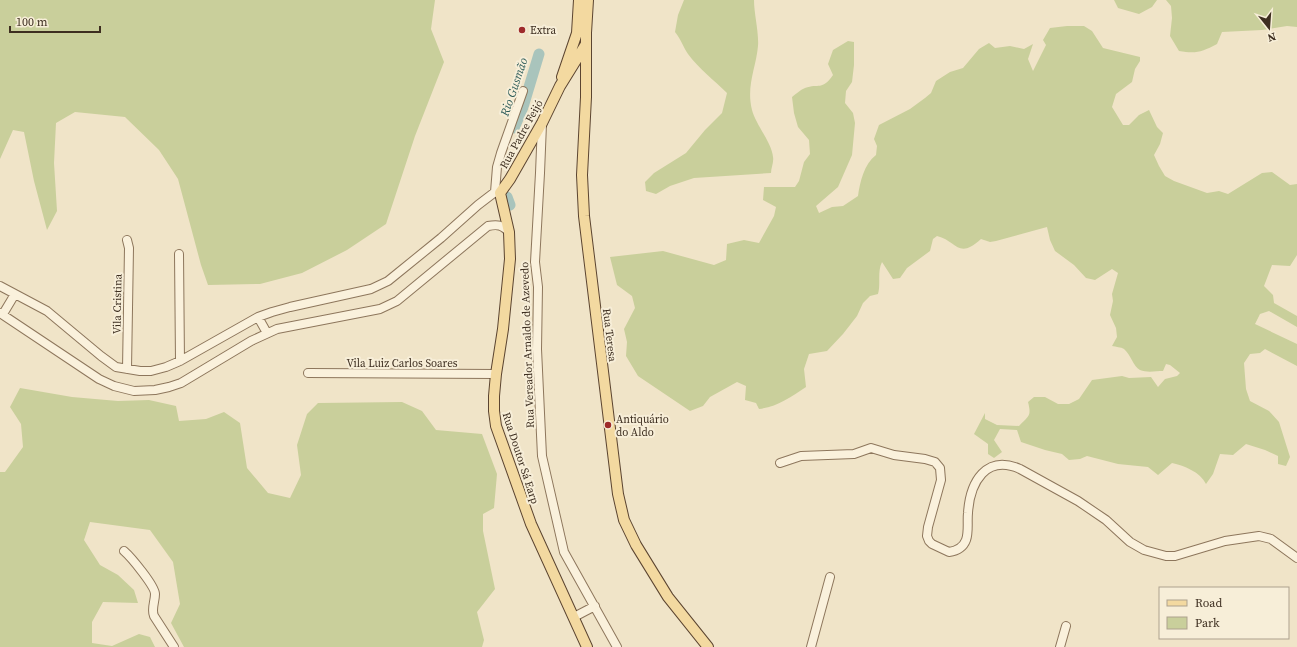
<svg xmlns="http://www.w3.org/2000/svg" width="1297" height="647" font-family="'Source Serif 4',serif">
  <rect width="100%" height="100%" fill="#f0e4c8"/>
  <path fill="#c9cf9b" d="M 0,0 L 435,0 L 431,29 L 444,62 L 415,136 L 386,224 L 347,250 L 302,273 L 260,284 L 208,285 L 201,265 L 178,179 L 159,150 L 125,117 L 75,112 L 56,123 L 54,163 L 57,211 L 47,230 L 34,181 L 24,132 L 13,130 L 0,159 Z
    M 684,0 L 754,0 C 754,14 759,32 758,46 C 756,68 746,86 752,110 C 756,125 772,143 773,157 C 774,162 771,168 771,173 L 694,178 L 670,186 L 656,194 L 646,191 L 645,182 L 654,173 L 686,153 L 705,130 L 722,113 L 727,93 C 714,80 699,69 688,54 C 683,47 681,39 675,32 L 678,15 Z
    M 1114,0 L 1157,0 L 1152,7 L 1139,14 L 1118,8 Z
    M 1166,0 L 1297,0 L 1297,27 L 1287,26 L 1262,30 L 1222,32 L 1217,44 C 1202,52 1196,54 1179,51 L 1170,36 L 1172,18 L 1171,6 Z
    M 1067,26 L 1084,26 L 1092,31 L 1103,48 L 1140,57 L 1140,61 L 1135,69 L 1132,82 L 1116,94 L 1112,107 L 1123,125 L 1129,125 L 1139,115 L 1149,110 L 1157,127 L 1163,133 L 1160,144 L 1154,155 L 1159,166 L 1165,176 L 1174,181 L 1207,193 L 1219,191 L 1228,194 L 1262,173 L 1272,172 L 1290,185 L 1297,184 L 1297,255 L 1290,266 L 1272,265 L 1264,286 L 1273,295 L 1274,303 L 1297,316 L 1297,327 L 1269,311 L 1260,314 L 1255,324 L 1297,344 L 1297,366 L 1265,349 L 1260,353 L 1250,354 L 1244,363 L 1246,389 L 1250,401 L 1269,411 L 1279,422 L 1290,457 L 1286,466 L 1278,464 L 1278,456 L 1265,450 L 1246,444 L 1233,455 L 1220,454 L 1213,474 L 1206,484 C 1200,472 1185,466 1172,463 L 1158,475 L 1148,467 L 1118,464 L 1087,456 L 1080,459 L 1069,460 L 1062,454 L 1045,450 L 1021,442 L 1017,430 L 1000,429 L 994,440 L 1002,452 L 994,458 L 988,454 L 988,444 L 974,434 L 985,413 L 985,419 L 997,425 L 1019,426 C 1028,416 1032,417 1028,402 L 1034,397 L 1045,397 L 1058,404 L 1069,404 L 1079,399 L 1092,380 L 1122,376 L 1129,378 L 1151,377 L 1158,387 L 1165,379 L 1177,376 L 1180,373 L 1170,365 L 1166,364 L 1163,371 C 1156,371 1147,373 1140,370 C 1133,366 1131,355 1124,349 C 1121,347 1116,347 1112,346 L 1117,337 L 1116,328 L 1110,315 L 1113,301 L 1112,294 L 1118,273 L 1112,269 L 1095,280 L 1086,278 L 1074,265 L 1055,251 L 1050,240 L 1047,227 L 996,241 L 990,242 L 981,239 C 958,260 957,241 937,236 L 933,239 L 930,251 L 907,268 L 900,278 L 893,279 L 882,262 C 877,272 881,283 878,294 L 870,296 L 863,303 L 857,316 L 843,334 L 827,351 L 809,354 L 804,369 L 806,387 C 791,397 777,407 759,409 L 756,403 L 745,400 L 746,386 L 737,382 L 710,397 L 703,406 L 690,411 L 638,376 L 626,356 L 627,342 L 624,329 L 635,308 L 632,296 L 617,285 L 610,257 L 663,251 L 714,265 L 726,260 L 727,244 L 744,240 L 759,243 L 774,216 L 776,207 L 763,200 L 764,187 L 795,187 L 799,181 L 804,162 L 810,154 L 809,140 L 798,127 L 794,113 L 792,97 C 796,94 800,90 805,88 C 819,83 822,91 833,75 L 828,64 L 833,50 L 848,41 L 854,42 L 854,65 L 852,82 L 846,91 L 845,103 L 853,113 L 855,123 L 852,155 L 838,187 L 816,206 L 819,213 L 832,207 L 843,206 L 858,196 C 860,182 864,164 876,155 L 877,146 L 874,139 L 879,125 L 910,109 L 925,98 L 931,93 L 936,81 L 950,72 L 963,68 L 979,49 L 989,43 L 995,48 L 1010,46 L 1024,49 L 1033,44 L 1028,59 L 1033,71 L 1046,45 L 1043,40 L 1050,28 Z
    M 20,388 L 72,397 L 118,401 L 149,400 L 176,406 L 179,421 L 206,419 L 224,412 L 240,423 L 247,468 L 268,493 L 290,498 L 301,475 L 297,445 L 307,414 L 318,403 L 402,402 L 422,411 L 436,430 L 482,434 L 497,474 L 494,508 L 483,514 L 483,531 L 495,589 L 477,612 L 484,640 L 482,647 L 184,647 L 171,623 L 180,604 L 173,562 L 150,530 L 90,522 L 84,540 L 100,565 L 118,575 L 134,590 L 138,603 L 103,602 L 92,622 L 92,643 L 112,646 L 139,634 L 150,637 L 155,647 L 0,647 L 0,472 L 5,472 L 23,447 L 21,424 L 10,407 Z"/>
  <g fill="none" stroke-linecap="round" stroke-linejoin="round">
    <path stroke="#a9c4bc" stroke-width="11" d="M 514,128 L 523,107 L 539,54
      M 507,197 L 510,205"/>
    <g stroke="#8d765c" stroke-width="10">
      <path id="minor" d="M 542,124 L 540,173 L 535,262 L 538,287 L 537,349 L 542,456 L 564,552 L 617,647
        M 495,192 L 497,167 L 501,153 L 523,91
        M 179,254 L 180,361
        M 0,286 L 47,311 L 101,356 L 116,367 L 140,371 L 151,371 L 166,367 L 180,361 L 258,317 L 272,312 L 290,307 L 371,289 L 388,281 L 441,238 L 478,205 L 495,192 L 500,193
        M 0,313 L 99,379 L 114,386 L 134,391 L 155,390 L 169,387 L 181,383 L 251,341 L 277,329 L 380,309 L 397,301 L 488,226 C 498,224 502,225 509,232
        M 3,314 L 15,294
        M 258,317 L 267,333
        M 127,369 L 129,248 L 127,240
        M 308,373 L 496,374
        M 780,463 L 801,456 L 854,454 L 871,448 L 894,455 L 925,459 L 935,462 L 940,468 L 941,480 L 928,527 L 927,536 L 929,541 L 932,544 L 949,552 C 956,551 963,548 966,540 C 969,532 967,521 968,513 C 970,482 986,454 1020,469 L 1078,501 L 1106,520 L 1130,542 L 1144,550 L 1166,556 L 1175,556 L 1225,541 L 1259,536 L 1271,539 L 1297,558
        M 124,551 C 131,557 155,586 155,594 C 155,602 151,609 154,616 L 174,647
        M 574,617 L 595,606
        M 811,647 L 830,577
        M 1060,647 L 1066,626"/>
    </g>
    <g stroke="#5b4430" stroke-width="12">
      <path id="major" d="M 588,0 L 586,33 L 586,97 L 582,175 L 584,216 L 618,494 L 624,520 L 636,545 L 668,597 L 708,647
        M 586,44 L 560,86 L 542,123 L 510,179 L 500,193 L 509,232 L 510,259 L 503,329 L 496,374 L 494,396 L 494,411 L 496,426 L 531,524 L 587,647
        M 562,77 L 577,33 L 579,0"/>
    </g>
    <use href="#minor" stroke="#faf1dc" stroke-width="8"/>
    <use href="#major" stroke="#f3d9a0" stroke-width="10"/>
  </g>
  <g fill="#9e2a2b" stroke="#f7eed8" stroke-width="1.5">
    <circle cx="522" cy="30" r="4"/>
    <circle cx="608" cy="425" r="4"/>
  </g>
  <g text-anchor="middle" stroke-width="4" stroke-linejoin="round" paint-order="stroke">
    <g font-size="11" fill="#3d2e20" stroke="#f7eed8" text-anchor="start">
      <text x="530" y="34">Extra</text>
      <text x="616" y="423">Antiquário<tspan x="616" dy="13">do Aldo</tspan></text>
    </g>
    <g font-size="11" fill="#3d2e20" stroke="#f7eed8">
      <text transform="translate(521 134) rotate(-61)" y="4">Rua Padre Feijó</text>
      <text transform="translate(117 304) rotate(-89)" y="4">Vila Cristina</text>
      <text transform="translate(610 335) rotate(83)" y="4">Rua Teresa</text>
      <text transform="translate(527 345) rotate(-92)" y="4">Rua Vereador Arnaldo de Azevedo</text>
      <text x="402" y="367">Vila Luiz Carlos Soares</text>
      <text transform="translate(521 458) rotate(72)" y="4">Rua Doutor Sá Earp</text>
    </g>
    <g font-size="12" font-style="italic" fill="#2f5d5a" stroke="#f7eed8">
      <text transform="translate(514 87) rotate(-71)" y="4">Rio Gusmão</text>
    </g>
  </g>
  <rect x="1159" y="587" width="130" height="52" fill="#f7eed8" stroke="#ada18e"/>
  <rect x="1167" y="600" width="20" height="6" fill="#f3d9a0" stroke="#ada18e"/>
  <text x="1195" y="607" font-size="12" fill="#3d2e20">Road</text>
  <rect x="1167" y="617" width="20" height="12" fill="#c9cf9b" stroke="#ada18e"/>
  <text x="1195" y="627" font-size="12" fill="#3d2e20">Park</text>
  <g transform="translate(1269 28) rotate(163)" stroke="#f7eed8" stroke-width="3" paint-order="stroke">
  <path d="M0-3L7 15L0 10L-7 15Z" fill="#3d2e20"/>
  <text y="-6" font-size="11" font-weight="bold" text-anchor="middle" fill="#3d2e20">N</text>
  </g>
  <path d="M10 26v6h90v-6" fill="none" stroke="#3d2e20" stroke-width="2"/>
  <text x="16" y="26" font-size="12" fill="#3d2e20" stroke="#f7eed8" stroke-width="3" paint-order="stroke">100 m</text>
</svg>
